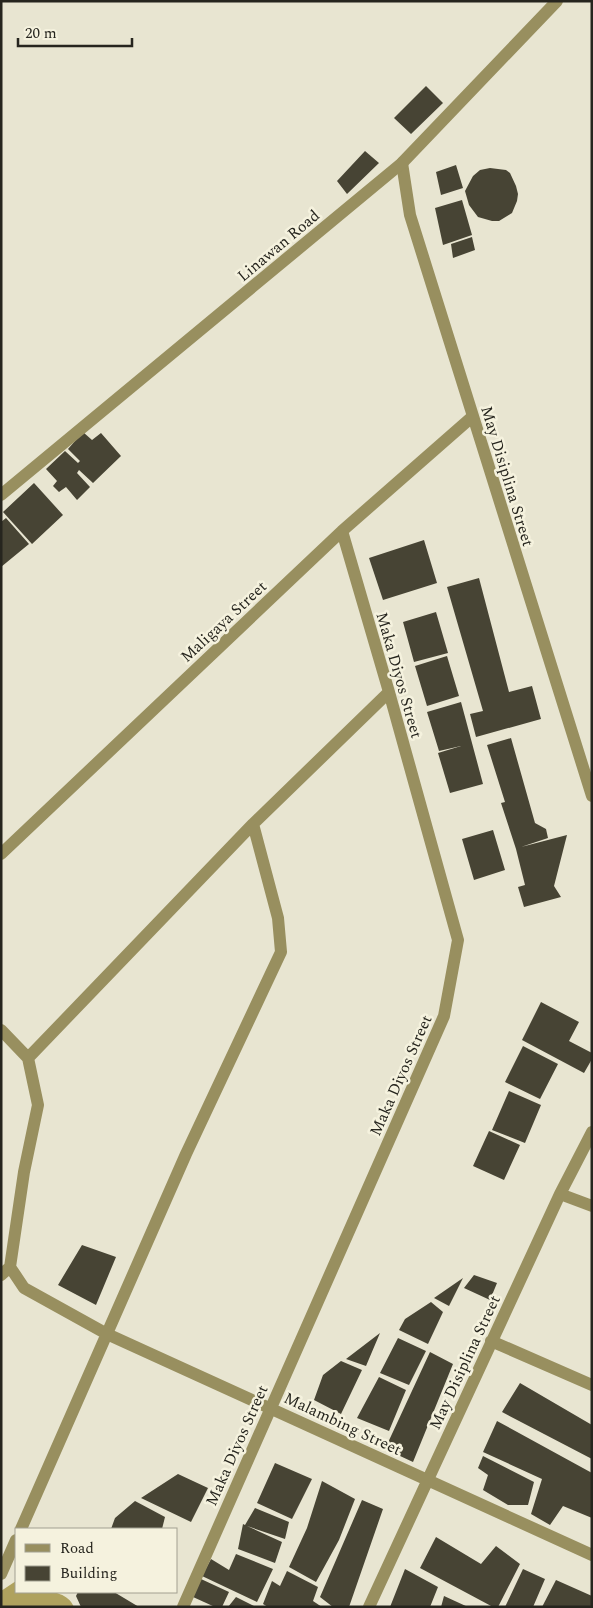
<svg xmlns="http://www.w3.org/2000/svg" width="593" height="1608" font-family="Spectral,serif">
  <rect width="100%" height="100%" fill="#e8e5d1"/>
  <path fill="#afa25e" d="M 16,1581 L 16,1592 C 35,1592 65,1586 74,1607 L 1,1607 L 1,1591 Z"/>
  <path fill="#474434" d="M 426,86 L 443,103 L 411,134 L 394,118 Z
    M 365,151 L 379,163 L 347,194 L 337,181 Z
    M 456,165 L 463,188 L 441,195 L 436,172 Z
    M 490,168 L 506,170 L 510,173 L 516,186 L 518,194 L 517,201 L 512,213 L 499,221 L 492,221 L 478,217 L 469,205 L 465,191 L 473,176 L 480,170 Z
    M 462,200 L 472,235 L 443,245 L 435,208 Z
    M 472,237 L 475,250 L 453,258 L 451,244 Z
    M 83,432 L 92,440 L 101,433 L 121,456 L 93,483 L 79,470 L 77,473 L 90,487 L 77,500 L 66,487 L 59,492 L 53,486 L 57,481 L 46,469 L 65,451 L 78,463 L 80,461 L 68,449 Z
    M 34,483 L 63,515 L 32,544 L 3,512 Z
    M 6,518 L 29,544 L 1,567 L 1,522 Z
    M 424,540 L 437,583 L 383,600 L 369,558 Z
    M 479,578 L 509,692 L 532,686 L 541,719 L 476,737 L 470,714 L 483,711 L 447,587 Z
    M 436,612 L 448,653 L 414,662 L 403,622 Z
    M 447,656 L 459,696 L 427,706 L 415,666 Z
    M 461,702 L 483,784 L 450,793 L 438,753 L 461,746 L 439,751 L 427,712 Z
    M 511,738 L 535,823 L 546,829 L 548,838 L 521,847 L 567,835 L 554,886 L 561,897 L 524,907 L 518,887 L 525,885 L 516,849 L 501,803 L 505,802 L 487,745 Z
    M 493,830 L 505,870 L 474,880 L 462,839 Z
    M 541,1002 L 579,1022 L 569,1041 L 592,1053 L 592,1059 L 584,1073 L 522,1040 Z
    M 523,1046 L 558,1064 L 540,1099 L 505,1082 Z
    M 509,1091 L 541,1105 L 525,1143 L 492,1130 Z
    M 489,1131 L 520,1145 L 504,1180 L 473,1166 Z
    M 82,1245 L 116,1257 L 96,1305 L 58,1285 Z
    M 474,1275 L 497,1283 L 490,1300 L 464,1288 Z
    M 463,1278 L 449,1306 L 434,1298 Z
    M 431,1302 L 443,1312 L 428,1344 L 399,1330 L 405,1319 Z
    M 380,1333 L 366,1366 L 346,1359 Z
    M 398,1338 L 426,1351 L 409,1385 L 380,1373 Z
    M 430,1352 L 453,1364 L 413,1462 L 385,1449 Z
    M 341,1361 L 362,1370 L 341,1414 L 314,1400 L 323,1375 Z
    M 379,1377 L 406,1390 L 389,1431 L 357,1418 Z
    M 520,1383 L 592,1425 L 592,1459 L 502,1412 Z
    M 497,1421 L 592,1473 L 592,1518 L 563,1506 L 550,1525 L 531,1514 L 542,1479 L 483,1452 Z
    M 483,1456 L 534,1482 L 528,1505 L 508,1505 L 483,1490 L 488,1475 L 478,1468 Z
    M 275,1463 L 312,1479 L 292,1519 L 257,1503 Z
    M 178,1474 L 208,1488 L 191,1522 L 141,1498 Z
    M 322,1481 L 355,1499 L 339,1540 L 316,1582 L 289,1567 L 307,1528 Z
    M 362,1500 L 383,1509 L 349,1607 L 333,1607 L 320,1597 Z
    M 135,1501 L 165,1517 L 162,1529 L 111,1529 L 115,1518 Z
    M 255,1508 L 289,1522 L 285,1539 L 247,1526 L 282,1542 L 275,1563 L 238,1549 L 243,1524 L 245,1525 Z
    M 436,1537 L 481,1564 L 496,1546 L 520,1564 L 498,1607 L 493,1607 L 420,1568 Z
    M 236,1554 L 273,1569 L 257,1602 L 202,1576 L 211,1559 L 229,1570 Z
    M 405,1569 L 438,1587 L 430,1607 L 390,1607 Z
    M 523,1569 L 545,1579 L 533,1607 L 505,1607 Z
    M 287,1571 L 318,1587 L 313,1601 L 322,1607 L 268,1607 L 263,1604 L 272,1581 L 280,1586 Z
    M 201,1579 L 229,1592 L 222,1607 L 215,1607 L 193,1597 Z
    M 556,1580 L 592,1596 L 592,1607 L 542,1607 Z
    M 78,1592 L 114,1592 L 139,1607 L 81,1607 L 76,1596 Z
    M 444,1596 L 468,1607 L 441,1607 Z
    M 236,1597 L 256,1607 L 228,1607 Z"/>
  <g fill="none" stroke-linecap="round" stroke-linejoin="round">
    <path stroke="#988f5f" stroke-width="12" d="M 402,163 L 410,215 L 592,796
      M 1,854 L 342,531 L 472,417
      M 1,1030 L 28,1058 L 38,1105 L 24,1172 L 10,1267 L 1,1275
      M 28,1058 L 253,824 L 389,692
      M 560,1194 L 592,1206
      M 10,1267 L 24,1288 L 107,1334 L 592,1555
      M 491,1341 L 592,1385
      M 21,1529 L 186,1154 L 281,952 L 278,918 L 253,824
      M 1,1574 L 16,1540
      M 183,1607 L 444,1016 L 458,940 L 389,692 L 342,531
      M 369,1607 L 560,1194 L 592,1132"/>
    <path stroke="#988f5f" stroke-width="12" d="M 1,495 L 402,163 L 557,1"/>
  </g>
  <g text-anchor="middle" stroke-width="5" stroke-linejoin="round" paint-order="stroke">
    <g font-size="16" fill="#26251e" stroke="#f5f2de">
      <text transform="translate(278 245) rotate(-40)" y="6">Linawan Road</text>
      <text transform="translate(508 476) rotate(73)" y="6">May Disiplina Street</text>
      <text transform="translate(223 621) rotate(-43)" y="6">Maligaya Street</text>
      <text transform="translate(400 675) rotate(74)" y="6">Maka Diyos Street</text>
      <text transform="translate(400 1075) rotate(-66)" y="6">Maka Diyos Street</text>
      <text transform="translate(464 1362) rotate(-65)" y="6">May Disiplina Street</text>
      <text transform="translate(343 1423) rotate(25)" y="6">Malambing Street</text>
      <text transform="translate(236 1445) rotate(-66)" y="6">Maka Diyos Street</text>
    </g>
  </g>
  <rect width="593" height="1608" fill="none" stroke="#26251e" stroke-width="5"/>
  <rect x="15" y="1528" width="162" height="65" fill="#f5f2de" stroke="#a2a091"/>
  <rect x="25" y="1544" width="25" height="8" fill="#988f5f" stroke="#a2a091"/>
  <text x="60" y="1553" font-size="15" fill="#26251e">Road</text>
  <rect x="25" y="1566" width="25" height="15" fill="#474434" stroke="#a2a091"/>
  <text x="60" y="1578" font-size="15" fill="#26251e">Building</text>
  <path d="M18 38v8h114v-8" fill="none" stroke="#26251e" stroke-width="2.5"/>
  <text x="25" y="38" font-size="15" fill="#26251e" stroke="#f5f2de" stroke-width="4" paint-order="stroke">20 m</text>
</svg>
